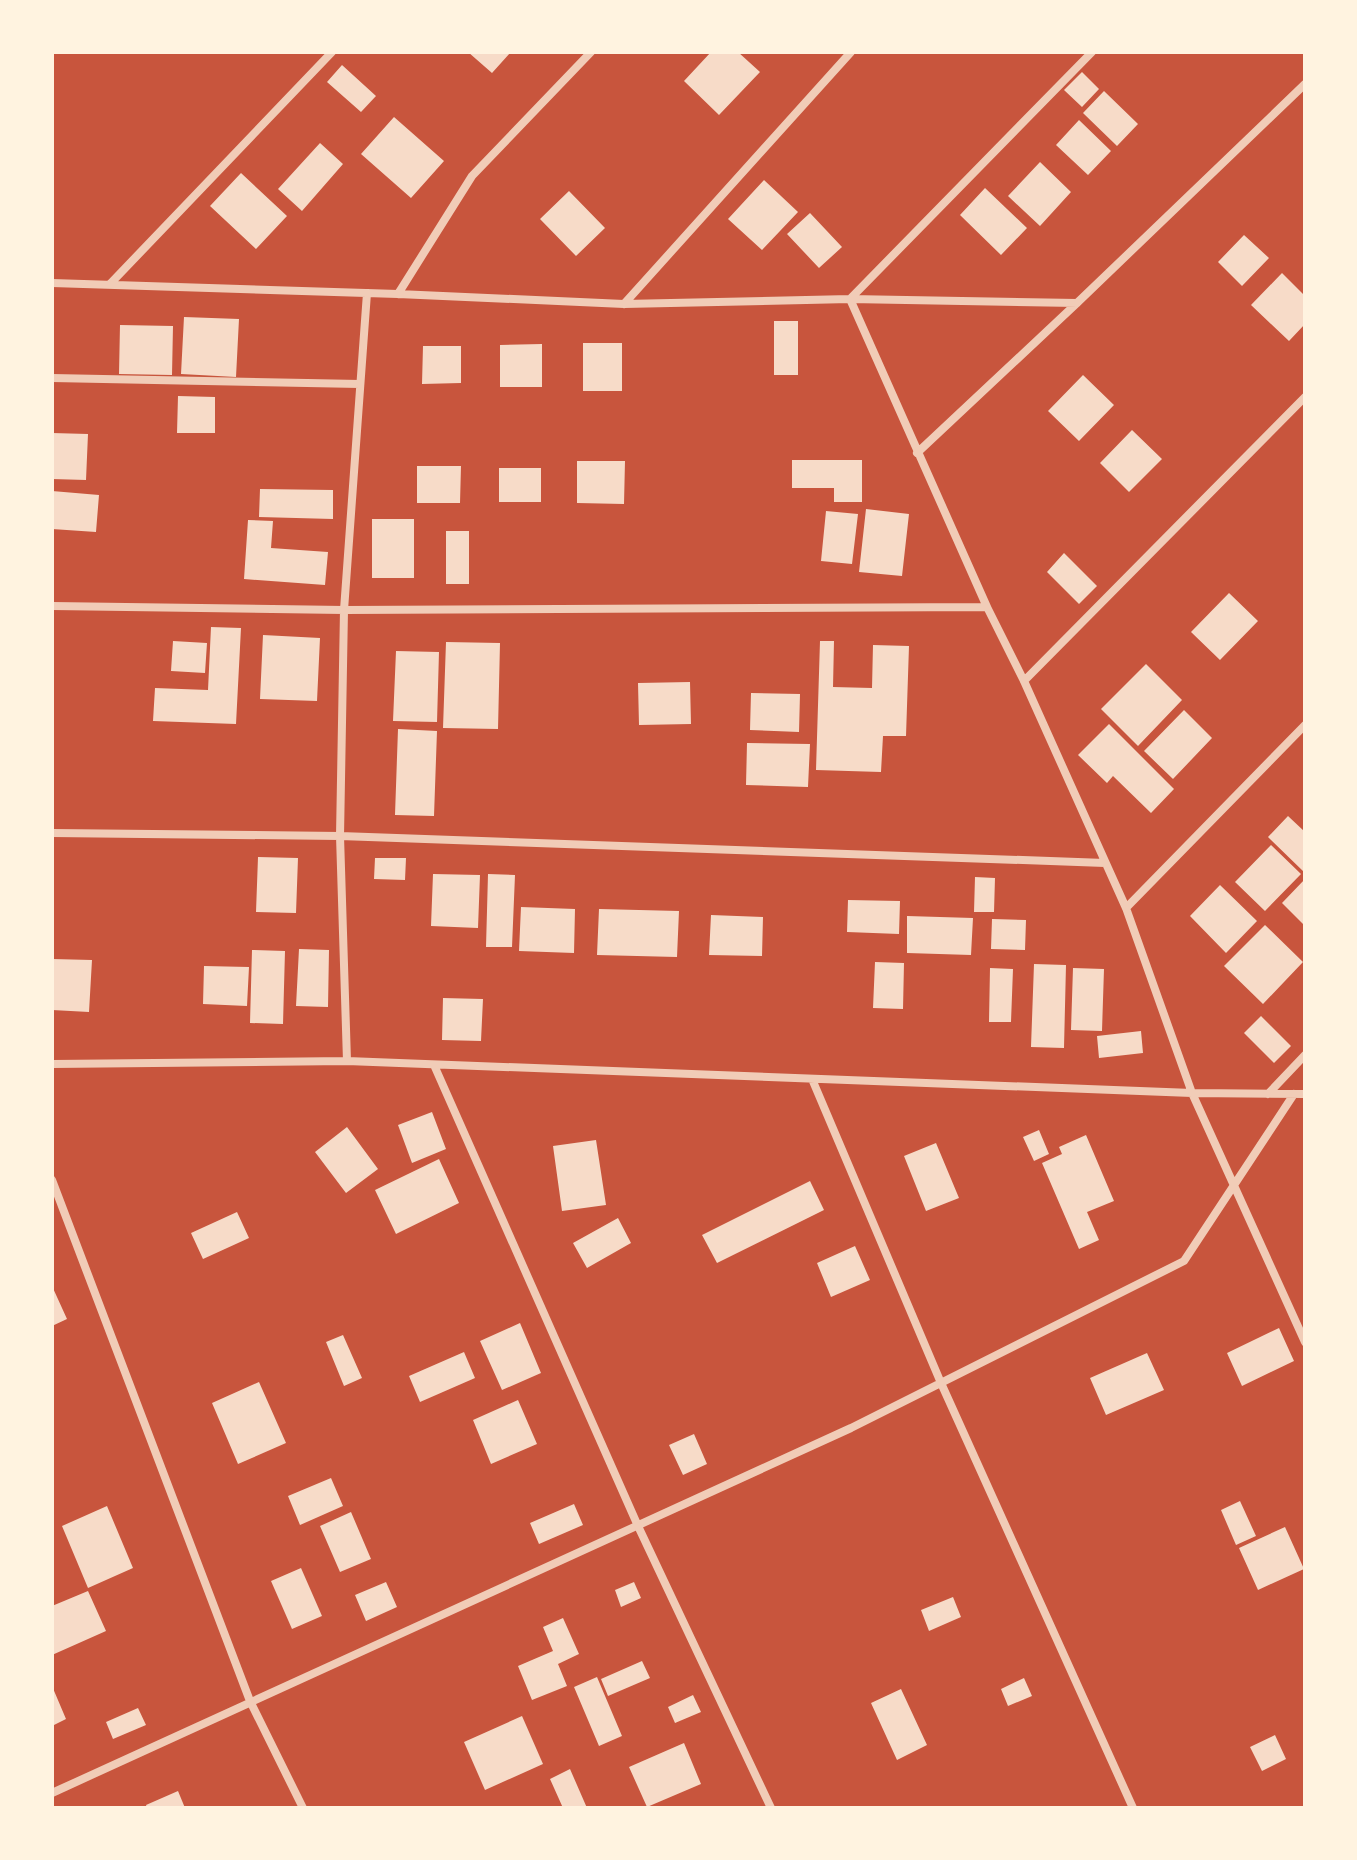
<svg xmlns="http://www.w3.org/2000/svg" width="1357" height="1860" font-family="Mulish,sans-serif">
  <rect width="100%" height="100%" fill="#c8553d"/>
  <path fill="#f7dbc8" d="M 468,52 L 511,52 L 492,73 Z
    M 711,52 L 738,52 L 760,72 L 719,115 L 684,81 Z
    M 342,65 L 376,96 L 361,112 L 327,82 Z
    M 1082,72 L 1099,89 L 1082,107 L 1064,90 Z
    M 1104,91 L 1138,124 L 1117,146 L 1083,113 Z
    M 394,117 L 444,161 L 411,198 L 361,154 Z
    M 1079,120 L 1111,151 L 1088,175 L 1056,145 Z
    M 320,143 L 343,164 L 302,211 L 278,189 Z
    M 1040,162 L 1071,192 L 1040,226 L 1008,196 Z
    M 241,173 L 287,216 L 256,249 L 210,206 Z
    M 764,180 L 798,212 L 762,250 L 728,219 Z
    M 985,188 L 1027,228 L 1001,255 L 960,215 Z
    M 569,191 L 605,228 L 576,256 L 540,219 Z
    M 810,213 L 842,247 L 819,268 L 787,234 Z
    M 1244,235 L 1269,258 L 1242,286 L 1218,262 Z
    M 1282,273 L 1305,296 L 1305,324 L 1289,341 L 1251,305 Z
    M 184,317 L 239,319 L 236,377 L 181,374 Z
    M 774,321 L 798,321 L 798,375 L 774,375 Z
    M 120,325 L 173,326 L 172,375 L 119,374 Z
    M 583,343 L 622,343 L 622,391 L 583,391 Z
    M 542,344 L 542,387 L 500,387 L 500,345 Z
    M 423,346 L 461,346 L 461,383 L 422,384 Z
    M 1083,375 L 1114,405 L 1079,441 L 1048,411 Z
    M 178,396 L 215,397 L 215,433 L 177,433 Z
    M 1132,430 L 1162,459 L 1129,492 L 1100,463 Z
    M 52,433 L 88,434 L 86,480 L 52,479 Z
    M 792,460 L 862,460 L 862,502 L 834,502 L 834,488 L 792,488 Z
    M 577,461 L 625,461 L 624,504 L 577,503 Z
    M 417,466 L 461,466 L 460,503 L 417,503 Z
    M 499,468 L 541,468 L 541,502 L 499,502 Z
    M 260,489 L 333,490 L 333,519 L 259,517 Z
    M 52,491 L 99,495 L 96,532 L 52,529 Z
    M 866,509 L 909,514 L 902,576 L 859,572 Z
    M 826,511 L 858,514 L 852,564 L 821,561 Z
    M 372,519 L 414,519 L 414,578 L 372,578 Z
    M 248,520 L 273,521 L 271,548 L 328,552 L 325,585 L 244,579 Z
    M 446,531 L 469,531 L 469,584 L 446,584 Z
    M 1064,553 L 1097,586 L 1079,604 L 1047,572 Z
    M 1229,593 L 1258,621 L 1220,660 L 1191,632 Z
    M 211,627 L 241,628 L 236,724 L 153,721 L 155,688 L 208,690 Z
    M 263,635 L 320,638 L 317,701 L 260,699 Z
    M 173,641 L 207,643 L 205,673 L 171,671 Z
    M 820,641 L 834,641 L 833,687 L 872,688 L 873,645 L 909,646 L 906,736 L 883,736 L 881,772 L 816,770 Z
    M 446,642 L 500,643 L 498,729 L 443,728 Z
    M 396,651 L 439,652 L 437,722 L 393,721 Z
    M 1146,664 L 1182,700 L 1138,746 L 1101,709 Z
    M 690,682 L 691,724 L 639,725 L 638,683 Z
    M 751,693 L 800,694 L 799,732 L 750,730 Z
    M 1184,710 L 1212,738 L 1173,779 L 1144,751 Z
    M 1109,724 L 1174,789 L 1151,813 L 1113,776 L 1107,783 L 1078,755 Z
    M 398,729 L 437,731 L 434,816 L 395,815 Z
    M 747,743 L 810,744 L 808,787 L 746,785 Z
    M 1288,816 L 1305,832 L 1305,873 L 1268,837 Z
    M 1271,845 L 1301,874 L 1265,911 L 1235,882 Z
    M 258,857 L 298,858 L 296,913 L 256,912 Z
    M 375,858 L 406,858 L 405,880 L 374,879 Z
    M 433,874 L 480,875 L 478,928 L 431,926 Z
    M 488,874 L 515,875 L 512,947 L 486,947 Z
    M 975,877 L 995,878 L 994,912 L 974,912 Z
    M 1305,879 L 1305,926 L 1282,903 Z
    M 1220,885 L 1257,921 L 1226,953 L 1190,916 Z
    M 848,900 L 900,901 L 899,934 L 847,932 Z
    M 521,907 L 575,909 L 574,953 L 519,951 Z
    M 599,909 L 679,911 L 677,957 L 597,955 Z
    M 711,915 L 763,917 L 762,956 L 709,955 Z
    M 907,916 L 973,918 L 971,955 L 907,953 Z
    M 992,919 L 1026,920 L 1025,950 L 991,949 Z
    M 1265,925 L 1303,962 L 1263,1004 L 1224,966 Z
    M 299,949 L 329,950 L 328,1007 L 296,1006 Z
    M 252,950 L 285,951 L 283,1024 L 250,1023 Z
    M 52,959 L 92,960 L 89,1012 L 52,1010 Z
    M 875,962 L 904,963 L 903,1009 L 873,1008 Z
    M 1034,964 L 1066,965 L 1064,1048 L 1031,1047 Z
    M 204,966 L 249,967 L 247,1006 L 203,1004 Z
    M 990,968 L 1013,969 L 1011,1022 L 989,1022 Z
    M 1073,968 L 1104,969 L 1102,1031 L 1071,1030 Z
    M 443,998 L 483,999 L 481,1041 L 442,1040 Z
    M 1261,1016 L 1291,1046 L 1274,1063 L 1244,1033 Z
    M 1141,1031 L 1143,1053 L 1099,1058 L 1097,1036 Z
    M 432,1112 L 446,1149 L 412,1163 L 398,1125 Z
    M 347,1127 L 378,1169 L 346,1193 L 315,1152 Z
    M 1039,1130 L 1049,1154 L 1034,1161 L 1023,1137 Z
    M 1086,1135 L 1114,1201 L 1087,1212 L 1099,1240 L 1079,1249 L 1042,1163 L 1062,1154 L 1059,1147 Z
    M 596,1140 L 606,1205 L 562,1211 L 553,1146 Z
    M 936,1143 L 959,1198 L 926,1211 L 904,1156 Z
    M 439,1159 L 459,1203 L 396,1234 L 375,1190 Z
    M 810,1181 L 824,1210 L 717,1263 L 702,1235 Z
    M 237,1212 L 249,1238 L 203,1259 L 191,1233 Z
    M 618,1218 L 631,1243 L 587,1268 L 573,1243 Z
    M 855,1246 L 870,1280 L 831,1297 L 817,1263 Z
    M 52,1286 L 67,1319 L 52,1326 Z
    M 520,1323 L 541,1373 L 502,1390 L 480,1341 Z
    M 1279,1328 L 1294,1361 L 1242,1386 L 1227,1353 Z
    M 343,1335 L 362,1378 L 344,1386 L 326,1342 Z
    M 464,1352 L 475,1378 L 420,1402 L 409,1376 Z
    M 1147,1353 L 1164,1390 L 1106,1415 L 1090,1378 Z
    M 259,1382 L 286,1443 L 238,1464 L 212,1403 Z
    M 518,1400 L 537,1444 L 491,1464 L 473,1420 Z
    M 694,1434 L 707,1464 L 683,1475 L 669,1445 Z
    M 331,1478 L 343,1506 L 300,1525 L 288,1496 Z
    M 1240,1501 L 1256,1536 L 1236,1545 L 1221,1510 Z
    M 574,1504 L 583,1525 L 539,1544 L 530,1523 Z
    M 107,1506 L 133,1568 L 88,1588 L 62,1526 Z
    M 351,1512 L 371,1559 L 340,1572 L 320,1526 Z
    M 1285,1527 L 1304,1569 L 1258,1590 L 1239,1548 Z
    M 301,1568 L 322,1616 L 292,1629 L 271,1581 Z
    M 386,1582 L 397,1607 L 366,1621 L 355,1595 Z
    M 634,1582 L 641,1598 L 621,1607 L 615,1590 Z
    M 88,1591 L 106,1631 L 52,1655 L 52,1606 Z
    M 953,1597 L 961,1617 L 929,1631 L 921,1610 Z
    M 563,1618 L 579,1654 L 558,1664 L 567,1686 L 532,1700 L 518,1666 L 553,1651 L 543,1627 Z
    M 642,1661 L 650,1678 L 608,1696 L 601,1679 Z
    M 597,1677 L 622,1736 L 599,1746 L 574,1687 Z
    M 1024,1678 L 1032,1696 L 1008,1706 L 1001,1689 Z
    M 52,1686 L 66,1719 L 52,1726 Z
    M 901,1689 L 927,1745 L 897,1760 L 871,1703 Z
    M 693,1695 L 701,1712 L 675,1723 L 668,1707 Z
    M 138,1708 L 146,1725 L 113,1739 L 106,1722 Z
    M 522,1716 L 543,1764 L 485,1790 L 464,1742 Z
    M 1275,1735 L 1286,1759 L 1262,1771 L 1250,1747 Z
    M 684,1743 L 701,1784 L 647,1807 L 629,1767 Z
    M 570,1769 L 587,1808 L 563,1808 L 550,1779 Z
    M 178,1791 L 185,1808 L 147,1808 L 146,1805 Z"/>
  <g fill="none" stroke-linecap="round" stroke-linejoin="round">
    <path stroke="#f1ccb7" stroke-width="8" d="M 1092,52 L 850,299 L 987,607 L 1024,681 L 1126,908 L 1192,1093 L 1305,1342
      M 52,283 L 398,294 L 624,304 L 850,299 L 1077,303
      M 110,284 L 332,52
      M 398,294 L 472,176 L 591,52
      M 624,304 L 851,52
      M 52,378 L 360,384
      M 917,453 L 1077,303 L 1305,84
      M 52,606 L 344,610 L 987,607
      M 1024,681 L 1305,397
      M 52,833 L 340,836 L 1105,863
      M 1126,908 L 1305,725
      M 347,1061 L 340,836 L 344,610 L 367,293
      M 52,1064 L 347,1061 L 1192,1093 L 1305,1094
      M 434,1065 L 638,1526 L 771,1808
      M 812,1079 L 941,1383 L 1133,1808
      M 1268,1094 L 1305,1055
      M 52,1180 L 250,1701 L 303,1808
      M 52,1793 L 851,1428 L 1184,1261 L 1294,1094"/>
  </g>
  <rect width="1357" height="1860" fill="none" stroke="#fff3e0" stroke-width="108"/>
</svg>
